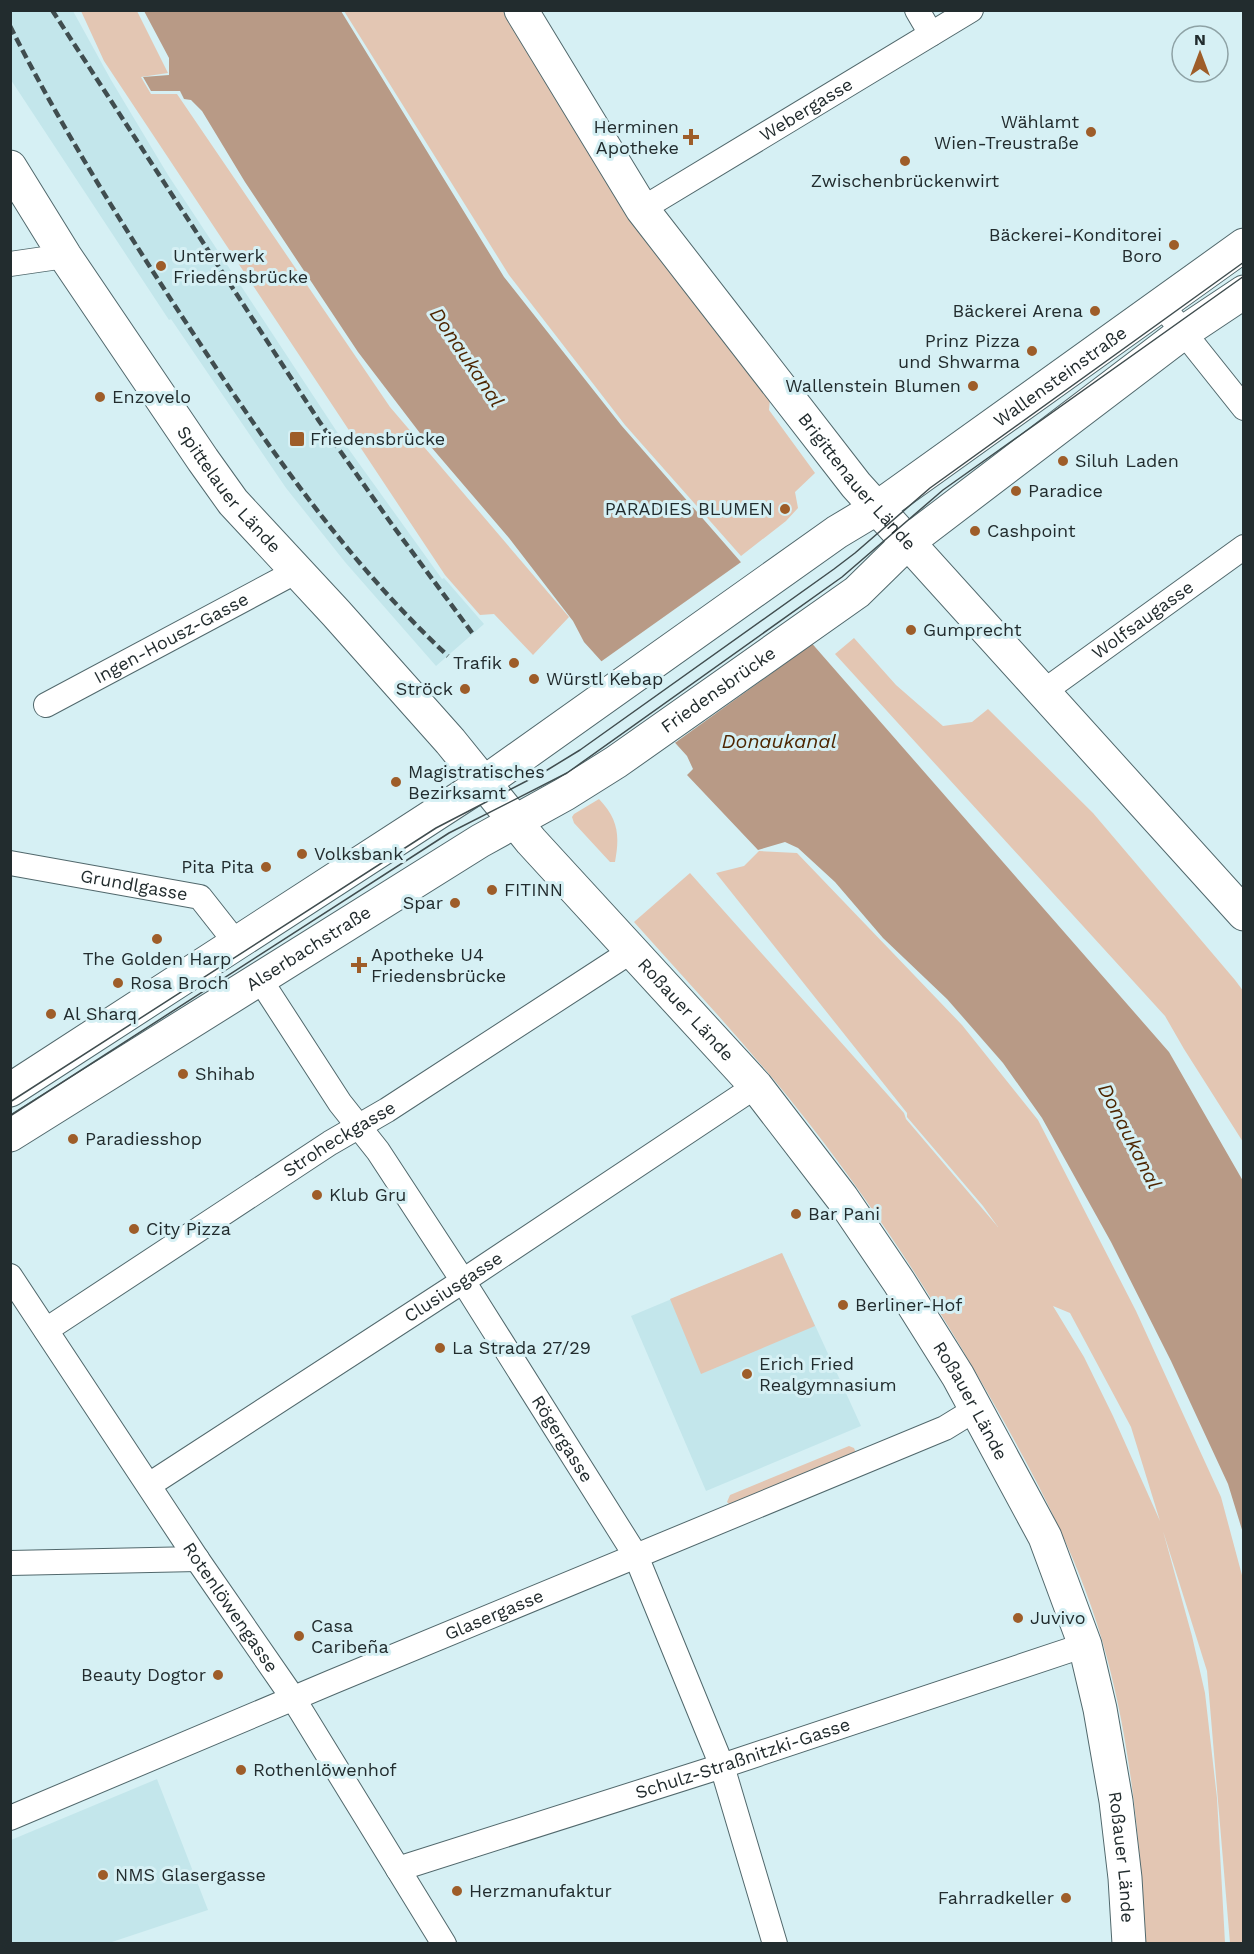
<svg xmlns="http://www.w3.org/2000/svg" width="1254" height="1954" font-family="'Work Sans',sans-serif">
  <rect width="100%" height="100%" fill="#d6f0f4"/>
  <path fill="#c3e6eb" d="M 10,11 L 73,11 L 111,80 L 168,175 L 345,444 L 442,579 L 444,578 L 484,624 L 436,666 L 345,562 L 286,488 L 171,319 L 169,320 L 11,80 Z
    M 782,1253 L 861,1426 L 706,1491 L 631,1316 Z
    M 157,1779 L 208,1910 L 109,1943 L 11,1943 L 11,1840 Z"/>
  <path fill="#e3c6b3" fill-rule="evenodd" d="M 81,11 L 137,11 L 168,73 L 141,77 L 151,94 L 177,94 L 390,407 L 569,617 L 533,655 L 494,614 L 480,615 L 445,575 L 104,61 Z
    M 344,11 L 503,11 L 597,167 L 693,300 L 770,399 L 769,410 L 815,473 L 795,492 L 798,508 L 786,521 L 741,556 L 625,425 L 509,275 Z
    M 854,638 L 896,685 L 943,726 L 972,722 L 988,709 L 1093,813 L 1235,980 L 1244,992 L 1243,1142 L 1184,1049 L 1165,1016 L 835,654 Z
    M 599,799 C 618,819 620,835 615,862 L 610,862 L 574,823 L 572,817 L 574,814 Z
    M 759,851 L 797,853 L 962,1025 L 1038,1120 L 1136,1311 L 1221,1497 L 1243,1579 L 1243,1943 L 1230,1943 L 1207,1671 L 1163,1531 L 1192,1636 L 1205,1693 L 1217,1798 L 1225,1943 L 1146,1943 C 1140,1847 1132,1752 1107,1658 C 1084,1570 1043,1491 998,1411 C 942,1312 881,1216 811,1126 C 756,1055 694,989 634,922 L 690,873 L 904,1113 L 906,1119 L 998,1227 L 983,1206 L 907,1117 L 907,1113 L 716,873 L 744,866 ZM 1053,1306 L 1070,1313 L 1131,1427 L 1160,1521 L 1113,1416 L 1084,1357 Z
    M 782,1253 L 815,1326 L 701,1374 L 670,1299 Z
    M 849,1446 L 854,1448 L 856,1453 L 731,1506 L 727,1502 L 730,1495 Z"/>
  <path fill="#b89a86" d="M 144,11 L 341,11 L 504,277 L 621,425 L 1169,1052 L 1243,1181 L 1243,1533 L 1228,1484 L 1171,1361 L 1111,1242 L 1042,1118 L 1003,1063 L 947,999 L 883,938 L 835,882 L 798,848 L 785,842 L 758,850 L 687,775 L 693,769 L 687,756 L 584,642 L 573,621 L 509,538 L 426,441 L 358,352 L 245,182 L 202,111 L 191,100 L 184,99 L 180,91 L 151,91 L 143,77 L 169,75 L 169,58 Z"/>
  <path fill="#d6f0f4" d="M 744,560 L 815,642 L 672,745 L 599,663 Z"/>
  <g fill="none" stroke-linecap="round" stroke-linejoin="round">
    <g stroke="#51686c" stroke-width="26">
      <g id="minor">
        <path d="M 917,10 L 931,34"/>
        <path id="s1" d="M 642,209 L 971,10"/>
        <path d="M 10,264 L 65,256"/>
        <path d="M 1161,304 L 1244,408"/>
        <path id="s2" d="M 1043,692 L 1244,547"/>
        <path id="s3" d="M 46,705 L 297,571"/>
        <path id="s4" d="M 10,863 L 200,897 L 237,944"/>
        <path id="s5" d="M 259,978 L 340,1103 L 378,1151 L 463,1281 L 636,1556 L 722,1766 L 775,1944"/>
        <path id="s6" d="M 10,1276 L 197,1559 L 293,1698 L 444,1944"/>
        <path id="s7" d="M 46,1330 L 330,1143 L 387,1110 L 633,950"/>
        <path id="s8" d="M 149,1485 L 463,1281 L 756,1086"/>
        <path d="M 10,1563 L 197,1559"/>
        <path id="s9" d="M 10,1818 L 332,1682 L 945,1428 L 976,1409"/>
        <path id="s10" d="M 398,1869 L 722,1766 L 1085,1645"/>
      </g>
    </g>
    <g stroke="#51686c" stroke-width="35">
      <g id="secondary">
        <path id="s11" d="M 10,1090 L 485,782 L 837,532 L 877,508 L 905,488 L 1244,245"/>
        <path id="s12" d="M 10,1135 L 480,841 L 565,794 L 616,762 L 857,592 L 908,542 L 1184,332 L 1244,292"/>
      </g>
    </g>
    <g stroke="#51686c" stroke-width="35">
      <g id="primary">
        <path id="s13" d="M 521,10 L 642,209 L 856,485 L 1244,914"/>
        <path id="s14" d="M 10,167 L 65,256 L 203,460 L 233,502 L 336,613 L 450,741 L 531,841 L 756,1086 L 842,1198 L 899,1282 L 958,1376 L 1045,1537 L 1085,1645 L 1100,1709 L 1116,1801 L 1125,1878 L 1129,1944"/>
      </g>
    </g>
    <use href="#minor" stroke="#fff" stroke-width="24"/>
    <use href="#secondary" stroke="#fff" stroke-width="33"/>
    <use href="#primary" stroke="#fff" stroke-width="33"/>
    <path stroke="#404d4f" stroke-width="1.5" d="M 10,1102 L 436,828 L 544,772 L 580,750 L 834,569 L 855,553 L 930,488 L 1244,262
      M 10,1116 L 449,833 L 567,773 L 842,577 L 943,490 L 1244,276"/>
    <path stroke="#404d4f" stroke-width="4.5" stroke-dasharray="9 4.5" stroke-linecap="butt" d="M 52,10 L 319,421 L 393,526 L 473,634
      M 10,26 C 61,127 121,223 183,318 C 262,438 342,557 448,656"/>
  </g>
  <g fill="#9e5d29" stroke="#d6f0f4" stroke-width="2">
    <circle cx="1091" cy="132" r="6"/>
    <path d="M688 128h6v6h6v6h-6v6h-6v-6h-6v-6h6z"/>
    <circle cx="905" cy="161" r="6"/>
    <circle cx="1174" cy="245" r="6"/>
    <circle cx="161" cy="266" r="6"/>
    <circle cx="1095" cy="311" r="6"/>
    <circle cx="1032" cy="351" r="6"/>
    <circle cx="973" cy="386" r="6"/>
    <circle cx="100" cy="397" r="6"/>
    <rect x="289" y="431" width="16" height="16" rx="3"/>
    <circle cx="1063" cy="461" r="6"/>
    <circle cx="1016" cy="491" r="6"/>
    <circle cx="785" cy="509" r="6"/>
    <circle cx="975" cy="531" r="6"/>
    <circle cx="911" cy="630" r="6"/>
    <circle cx="514" cy="663" r="6"/>
    <circle cx="534" cy="679" r="6"/>
    <circle cx="465" cy="689" r="6"/>
    <circle cx="396" cy="782" r="6"/>
    <circle cx="302" cy="854" r="6"/>
    <circle cx="266" cy="867" r="6"/>
    <circle cx="492" cy="890" r="6"/>
    <circle cx="455" cy="903" r="6"/>
    <circle cx="157" cy="939" r="6"/>
    <path d="M356 956h6v6h6v6h-6v6h-6v-6h-6v-6h6z"/>
    <circle cx="118" cy="983" r="6"/>
    <circle cx="51" cy="1014" r="6"/>
    <circle cx="183" cy="1074" r="6"/>
    <circle cx="73" cy="1139" r="6"/>
    <circle cx="317" cy="1195" r="6"/>
    <circle cx="796" cy="1214" r="6"/>
    <circle cx="134" cy="1229" r="6"/>
    <circle cx="843" cy="1305" r="6"/>
    <circle cx="440" cy="1348" r="6"/>
    <circle cx="747" cy="1374" r="6"/>
    <circle cx="1018" cy="1618" r="6"/>
    <circle cx="299" cy="1636" r="6"/>
    <circle cx="218" cy="1675" r="6"/>
    <circle cx="241" cy="1770" r="6"/>
    <circle cx="103" cy="1875" r="6"/>
    <circle cx="457" cy="1891" r="6"/>
    <circle cx="1066" cy="1898" r="6"/>
  </g>
  <g text-anchor="middle" stroke-width="6" stroke-linejoin="round" paint-order="stroke">
    <g font-size="18" fill="#222c2e" stroke="#d6f0f4">
      <text dy="6" stroke="none"><textPath href="#s1" startOffset="192">Webergasse</textPath></text>
      <text dy="6" stroke="none"><textPath href="#s11" startOffset="1270">Wallensteinstraße</textPath></text>
      <text dy="6" stroke="none"><textPath href="#s13" startOffset="580">Brigittenauer Lände</textPath></text>
      <text dy="6" stroke="none"><textPath href="#s14" startOffset="390">Spittelauer Lände</textPath></text>
      <text dy="6" stroke="none"><textPath href="#s2" startOffset="123">Wolfsaugasse</textPath></text>
      <text dy="6" stroke="none"><textPath href="#s3" startOffset="142">Ingen-Housz-Gasse</textPath></text>
      <text dy="6" stroke="none"><textPath href="#s12" startOffset="837">Friedensbrücke</textPath></text>
      <text dy="6" stroke="none"><textPath href="#s4" startOffset="126">Grundlgasse</textPath></text>
      <text dy="6" stroke="none"><textPath href="#s12" startOffset="352">Alserbachstraße</textPath></text>
      <text dy="6" stroke="none"><textPath href="#s14" startOffset="1083">Roßauer Lände</textPath></text>
      <text dy="6" stroke="none"><textPath href="#s7" startOffset="350">Stroheckgasse</textPath></text>
      <text dy="6" stroke="none"><textPath href="#s8" startOffset="363">Clusiusgasse</textPath></text>
      <text dy="6" stroke="none"><textPath href="#s14" startOffset="1568">Roßauer Lände</textPath></text>
      <text dy="6" stroke="none"><textPath href="#s5" startOffset="552">Rögergasse</textPath></text>
      <text dy="6" stroke="none"><textPath href="#s6" startOffset="398">Rotenlöwengasse</textPath></text>
      <text dy="6" stroke="none"><textPath href="#s9" startOffset="525">Glasergasse</textPath></text>
      <text dy="6" stroke="none"><textPath href="#s10" startOffset="362">Schulz-Straßnitzki-Gasse</textPath></text>
      <text dy="6" stroke="none"><textPath href="#s14" startOffset="2054">Roßauer Lände</textPath></text>
    </g>
    <g font-size="18" fill="#222c2e" stroke="#d6f0f4" text-anchor="start">
      <text x="1079" y="128" text-anchor="end">Wählamt<tspan x="1079" dy="21">Wien-Treustraße</tspan></text>
      <text x="679" y="133" text-anchor="end">Herminen<tspan x="679" dy="21">Apotheke</tspan></text>
      <text x="905" y="187" text-anchor="middle">Zwischenbrückenwirt</text>
      <text x="1162" y="241" text-anchor="end">Bäckerei-Konditorei<tspan x="1162" dy="21">Boro</tspan></text>
      <text x="173" y="262">Unterwerk<tspan x="173" dy="21">Friedensbrücke</tspan></text>
      <text x="1083" y="317" text-anchor="end">Bäckerei Arena</text>
      <text x="1020" y="347" text-anchor="end">Prinz Pizza<tspan x="1020" dy="21">und Shwarma</tspan></text>
      <text x="961" y="392" text-anchor="end">Wallenstein Blumen</text>
      <text x="112" y="403">Enzovelo</text>
      <text x="310" y="445">Friedensbrücke</text>
      <text x="1075" y="467">Siluh Laden</text>
      <text x="1028" y="497">Paradice</text>
      <text x="773" y="515" text-anchor="end">PARADIES BLUMEN</text>
      <text x="987" y="537">Cashpoint</text>
      <text x="923" y="636">Gumprecht</text>
      <text x="502" y="669" text-anchor="end">Trafik</text>
      <text x="546" y="685">Würstl Kebap</text>
      <text x="453" y="695" text-anchor="end">Ströck</text>
      <text x="408" y="778">Magistratisches<tspan x="408" dy="21">Bezirksamt</tspan></text>
      <text x="314" y="860">Volksbank</text>
      <text x="254" y="873" text-anchor="end">Pita Pita</text>
      <text x="504" y="896">FITINN</text>
      <text x="443" y="909" text-anchor="end">Spar</text>
      <text x="371" y="961">Apotheke U4<tspan x="371" dy="21">Friedensbrücke</tspan></text>
      <text x="157" y="965" text-anchor="middle">The Golden Harp</text>
      <text x="130" y="989">Rosa Broch</text>
      <text x="63" y="1020">Al Sharq</text>
      <text x="195" y="1080">Shihab</text>
      <text x="85" y="1145">Paradiesshop</text>
      <text x="329" y="1201">Klub Gru</text>
      <text x="808" y="1220">Bar Pani</text>
      <text x="146" y="1235">City Pizza</text>
      <text x="855" y="1311">Berliner-Hof</text>
      <text x="452" y="1354">La Strada 27/29</text>
      <text x="759" y="1370">Erich Fried<tspan x="759" dy="21">Realgymnasium</tspan></text>
      <text x="1030" y="1624">Juvivo</text>
      <text x="311" y="1632">Casa<tspan x="311" dy="21">Caribeña</tspan></text>
      <text x="206" y="1681" text-anchor="end">Beauty Dogtor</text>
      <text x="253" y="1776">Rothenlöwenhof</text>
      <text x="115" y="1881">NMS Glasergasse</text>
      <text x="469" y="1897">Herzmanufaktur</text>
      <text x="1054" y="1904" text-anchor="end">Fahrradkeller</text>
    </g>
    <g font-size="20" font-style="italic" fill="#4e2602" stroke="#d6f0f4">
      <text transform="translate(467 357) rotate(56)" y="7">Donaukanal</text>
      <text x="779" y="748">Donaukanal</text>
      <text transform="translate(1130 1136) rotate(63)" y="7">Donaukanal</text>
    </g>
  </g>
  <rect width="1254" height="1954" fill="none" stroke="#222c2e" stroke-width="24"/>
  <g transform="translate(1200 54)"><circle r="28" fill="#d6f0f4" stroke="#8ea2a5" stroke-width="1.5"/>
  <path d="M0-4.5L10 22L0 15L-10 22Z" fill="#9e5d29"/>
  <text y="-9" font-size="16" font-weight="bold" text-anchor="middle" fill="#222c2e">N</text>
  </g>
</svg>
